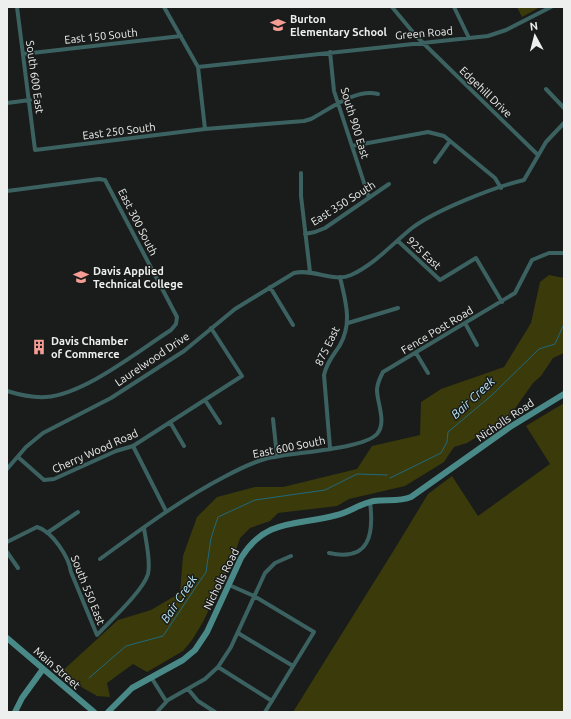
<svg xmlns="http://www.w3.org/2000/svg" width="571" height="719" font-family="Ubuntu,sans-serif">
  <rect width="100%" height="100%" fill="#191c1a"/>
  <path fill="#3b3a0b" d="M 517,7 L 540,7 L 522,17 Z
    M 549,275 L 564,278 L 564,353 L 553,358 L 541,376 L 533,383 L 509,417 L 467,443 L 454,447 L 444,462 L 405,486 L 349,499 L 337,506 L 278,513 L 270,521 L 250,528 L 240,538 L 233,559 L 203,622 L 192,640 L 183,651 L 147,672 L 133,664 L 107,683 L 110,697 L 97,696 L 59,674 L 118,620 L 151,610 L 180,593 L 183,556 L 197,517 L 217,497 L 255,487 L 283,487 L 357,469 L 372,446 L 420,435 L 421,402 L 441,389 L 504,367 L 531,323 L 540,282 Z
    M 564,403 L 564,712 L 293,712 L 394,550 L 428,494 L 452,476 L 478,516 L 550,464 L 526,426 Z"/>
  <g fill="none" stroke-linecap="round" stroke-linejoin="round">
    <path stroke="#1f6a7f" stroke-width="1" d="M 390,478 L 441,453 L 447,442 L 448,432 L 492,395 L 539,349 L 555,344 L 564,324
      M 89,678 L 126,646 L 163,636 L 206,572 L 211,538 L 218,517 L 255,500 L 325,490 L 357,474 L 387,475
      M 59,712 L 60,712"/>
    <path stroke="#3b6160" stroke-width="4" d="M 17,7 L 35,150 L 205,129 L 304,121 L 311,119 C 330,109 356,88 378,94
      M 164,7 L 198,67 L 205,129
      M 392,7 L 417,37 L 537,154
      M 454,7 L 469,38
      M 330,52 L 334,91 L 369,198
      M 23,54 L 181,36
      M 198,67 L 488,36 L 506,30 L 551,7
      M 546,89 L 564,108
      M 7,103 L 30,100
      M 352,146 L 428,132 L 444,136 L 495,178 L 501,188
      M 435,162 L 450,141
      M 301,173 L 301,196 L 310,272
      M 7,191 L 99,179 L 105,180 L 177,317 L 176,324 L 171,330 C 138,351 85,394 46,397 C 32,398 20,395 7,391
      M 305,234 L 315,232 L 325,228 L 389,184
      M 398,241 L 440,280 L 476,258 L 502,302
      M 270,287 L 293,325
      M 348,323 L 398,308
      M 465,323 L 477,345
      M 416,353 L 428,373
      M 205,400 L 220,423
      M 273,419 L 277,456
      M 170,422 L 184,446
      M 133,446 L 166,511
      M 330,448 L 324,375 C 327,362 333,356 340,345 C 353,322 345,300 340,277
      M 18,457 L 44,480 L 54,479 L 116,451 L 133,446 L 242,376 L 211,328
      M 7,469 L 26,447 L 43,433 L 111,398 L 184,351 L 235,309 L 294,273 C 313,268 333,283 351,275 C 375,264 392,244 412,228 C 436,210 494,187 524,180 L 546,142 L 564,123
      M 47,533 L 78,512
      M 7,542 L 37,527 C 52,531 69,557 71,572 L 97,635 C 110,621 143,591 148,574 C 151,561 146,542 144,528
      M 7,552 L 18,568
      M 329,553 C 370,562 374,534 370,502
      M 100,559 C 140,530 180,500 224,477 C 237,470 251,463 265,459 C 290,452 362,450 377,434 C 387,422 377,403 377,390 C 377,383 380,378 383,372 L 515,293 L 532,260 L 549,253 L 564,253
      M 229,585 L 254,596 L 314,632 L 265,712
      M 238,633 L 293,666
      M 218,667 L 272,701
      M 151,677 L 166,701
      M 188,689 L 198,701 L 215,712
      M 157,712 L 168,700 L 205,679 L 218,667 L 231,647 L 265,573 L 275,563 L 291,556"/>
    <path stroke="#498987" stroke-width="6" d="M 7,638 L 94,712
      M 15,712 L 22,698 L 43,669
      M 108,712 L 132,688 L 183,660 L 195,650 L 207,632 L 241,558 C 266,517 298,526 337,515 C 350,512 361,503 374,501 C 387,499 399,502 411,497 L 510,427 L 564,394"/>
  </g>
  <defs>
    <g id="school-bare" transform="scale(1.2)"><path d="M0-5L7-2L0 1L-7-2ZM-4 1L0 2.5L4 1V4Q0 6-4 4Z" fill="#f59c94" stroke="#191c1a" stroke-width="2.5" paint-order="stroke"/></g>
    <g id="university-bare" transform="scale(1.2)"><path d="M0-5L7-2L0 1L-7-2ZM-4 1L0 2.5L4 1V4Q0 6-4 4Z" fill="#f59c94" stroke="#191c1a" stroke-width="2.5" paint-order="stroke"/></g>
    <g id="building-bare" transform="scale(1.2)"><path d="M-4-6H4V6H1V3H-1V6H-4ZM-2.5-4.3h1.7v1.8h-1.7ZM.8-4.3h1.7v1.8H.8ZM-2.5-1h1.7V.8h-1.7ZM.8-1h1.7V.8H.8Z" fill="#f59c94" stroke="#191c1a" stroke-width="2.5" paint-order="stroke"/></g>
  </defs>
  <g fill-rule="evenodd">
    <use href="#school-bare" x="278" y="25"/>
    <use href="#university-bare" x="81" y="277"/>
    <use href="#building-bare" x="39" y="347"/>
  </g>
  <g text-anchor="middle" stroke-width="3" stroke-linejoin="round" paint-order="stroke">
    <g font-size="11" font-weight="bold" fill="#edefee" stroke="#191c1a" text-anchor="start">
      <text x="290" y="23">Burton<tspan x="290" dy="13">Elementary School</tspan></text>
      <text x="93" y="275">Davis Applied<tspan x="93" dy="13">Technical College</tspan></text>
      <text x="51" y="345">Davis Chamber<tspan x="51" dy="13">of Commerce</tspan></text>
    </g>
    <g font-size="11" fill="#edefee" stroke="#191c1a">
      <text transform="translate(424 33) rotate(-5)" y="4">Green Road</text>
      <text transform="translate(101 36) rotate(-6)" y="4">East 150 South</text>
      <text transform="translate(35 77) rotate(82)" y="4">South 600 East</text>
      <text transform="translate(486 92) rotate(44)" y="4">Edgehill Drive</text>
      <text transform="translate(355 123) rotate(73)" y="4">South 900 East</text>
      <text transform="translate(119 131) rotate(-7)" y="4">East 250 South</text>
      <text transform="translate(343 203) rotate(-32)" y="4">East 350 South</text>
      <text transform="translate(138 222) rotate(63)" y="4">East 300 South</text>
      <text transform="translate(424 253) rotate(43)" y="4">925 East</text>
      <text transform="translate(437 330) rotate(-31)" y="4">Fence Post Road</text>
      <text transform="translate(327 346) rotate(-64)" y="4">875 East</text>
      <text transform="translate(152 359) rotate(-34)" y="4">Laurelwood Drive</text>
      <text transform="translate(505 420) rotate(-34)" y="4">Nicholls Road</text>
      <text transform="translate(289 447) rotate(-11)" y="4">East 600 South</text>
      <text transform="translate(95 451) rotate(-24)" y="4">Cherry Wood Road</text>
      <text transform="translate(221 579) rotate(-64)" y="4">Nicholls Road</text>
      <text transform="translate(88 590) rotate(68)" y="4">South 550 East</text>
      <text transform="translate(57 668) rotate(41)" y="4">Main Street</text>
    </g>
    <g font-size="12" font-style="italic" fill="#bce9f8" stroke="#191c1a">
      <text transform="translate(473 398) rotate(-43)" y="4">Bair Creek</text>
      <text transform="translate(179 599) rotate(-56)" y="4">Bair Creek</text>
    </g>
  </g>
  <rect width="571" height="719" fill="none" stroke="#edefee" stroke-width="16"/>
  <g transform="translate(535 36) rotate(353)" stroke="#191c1a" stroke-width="3" paint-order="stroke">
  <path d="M0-3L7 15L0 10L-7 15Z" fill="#edefee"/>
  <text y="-6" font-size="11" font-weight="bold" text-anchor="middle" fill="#edefee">N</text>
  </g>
</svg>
